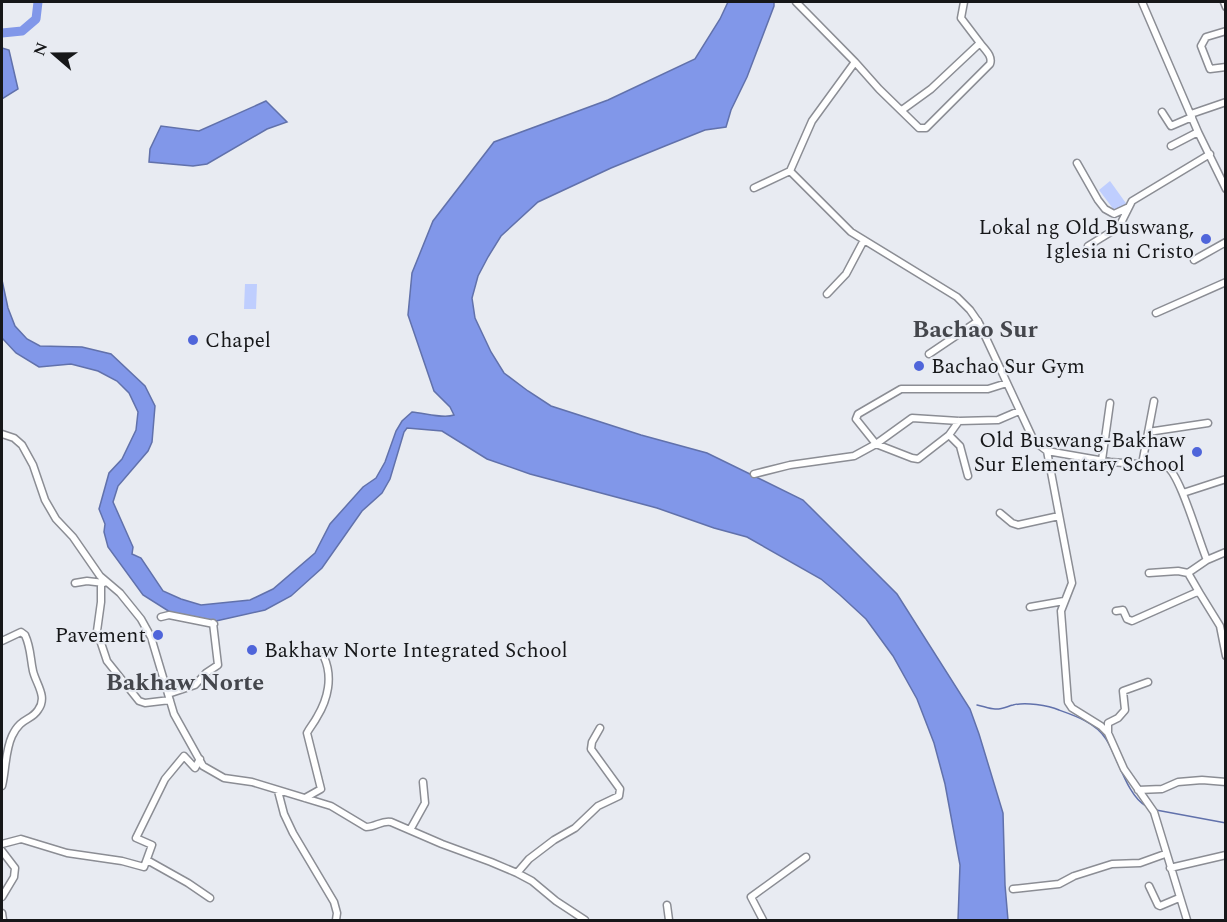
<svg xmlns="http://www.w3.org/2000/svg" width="1227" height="922" font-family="Spectral,serif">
  <rect width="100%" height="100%" fill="#e8ebf2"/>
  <path fill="#bfcefe" d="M 1110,181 L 1128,206 L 1117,214 L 1099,190 Z
    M 245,284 L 257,284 L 256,309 L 244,309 Z"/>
  <path fill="#8197e9" stroke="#6171ab" stroke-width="1.5" d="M 728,2 L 774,2 L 774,6 L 747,77 L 731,110 L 726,127 L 705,130 L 665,146 L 611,168 L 538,202 L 501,236 L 488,257 L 478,276 L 472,298 L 475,318 L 491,352 L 504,373 L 528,391 L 551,406 L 641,435 L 707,453 L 803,500 L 897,594 L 970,709 L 979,734 L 1003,813 L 1005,885 L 1008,920 L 958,920 L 960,865 L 945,784 L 934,743 L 917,699 L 893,656 L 866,619 L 840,595 L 821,579 L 747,537 L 714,528 L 657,508 L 530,474 L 487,459 L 442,431 L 407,428 L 404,432 L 390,479 L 382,493 L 362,511 L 322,568 L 291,596 L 265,610 L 216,621 L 197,619 L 170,612 L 143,595 L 108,547 L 104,532 L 105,524 L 99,509 L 109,473 L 122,459 L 136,430 L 138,412 L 129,393 L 117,381 L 98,371 L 71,364 L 39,367 L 16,353 L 2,338 L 2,280 L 8,308 L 15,326 L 27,339 L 40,346 L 82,347 L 111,354 L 145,386 L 155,406 L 152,442 L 148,451 L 118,486 L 113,502 L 133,547 L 132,554 L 141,558 L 163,591 L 181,599 L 201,605 L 250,600 L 273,589 L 315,553 L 330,524 L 363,487 L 376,478 L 385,462 L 396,431 L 402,421 L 412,412 C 425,413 443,419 454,415 L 450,407 L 434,391 L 408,315 L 412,273 L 433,221 L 494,142 L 608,100 L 695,59 L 720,19 Z
    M 2,48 L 9,50 L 18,89 L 2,99 Z
    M 266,101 L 287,122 L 267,129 L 207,164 L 193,166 L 149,162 L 150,149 L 161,126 L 199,131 Z"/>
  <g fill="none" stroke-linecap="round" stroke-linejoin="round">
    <path stroke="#6171ab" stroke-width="1.5" d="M 977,705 C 983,706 989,709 995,709 C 1001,710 1008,706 1013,705 C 1025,702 1048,705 1059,710 C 1076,716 1096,723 1106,739 C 1118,757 1127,796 1146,806
      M 1156,810 L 1226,823"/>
    <path stroke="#8197e9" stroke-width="9" d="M 2,33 L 22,31 L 36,19 L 38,2"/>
    <g stroke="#8b8d94" stroke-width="9">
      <path id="minor" d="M 796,2 L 855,62 L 812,121 L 790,171 L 851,232 L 957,297 L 970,310 L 979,323 L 1034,441 L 1047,451 L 1110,462 L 1166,466 C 1180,473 1199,542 1207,560
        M 1142,2 L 1198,132 L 1226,189
        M 1224,2 L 1226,7
        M 1226,31 L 1206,37 L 1201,46 L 1210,69 L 1226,67
        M 855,62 L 879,89 L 919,128 L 926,128 L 990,64 C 993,56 985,50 980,43
        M 902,110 L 931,89 L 980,43 L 961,18 L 964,2
        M 1162,112 L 1171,126 L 1192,117
        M 1191,114 L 1226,102
        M 1171,146 L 1198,132
        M 1077,163 L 1098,200 L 1105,209 L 1114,214 L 1129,207
        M 754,188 L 790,171
        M 1088,246 L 1119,227 L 1132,201 L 1210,154
        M 1194,260 L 1226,242
        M 827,294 L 846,274 L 864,240
        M 1156,313 L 1226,282
        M 929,354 L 978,321
        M 959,421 L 949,435 L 918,459 L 912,458 L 876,444 L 856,419 L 858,414 L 901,389 L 988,389 L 1007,383
        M 1148,432 L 1208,423
        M 2,434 L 14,438 L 22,445 L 33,465 L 45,500 L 56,519 L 73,537 L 100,576 L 120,593 L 141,619 L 151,637 L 174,714 L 203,766 L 224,778 L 252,782 L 331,806 L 366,827 C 376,827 382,820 391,822 L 442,844 L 491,862 L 517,873 L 532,881 L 556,901 L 585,920
        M 949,435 L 960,446 L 968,476
        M 1047,451 L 1072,583 L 1061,611 L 1068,702 L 1072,708 L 1101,726 L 1108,733 L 1124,769 L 1154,812 L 1187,920
        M 1102,460 L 1110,403
        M 1142,464 L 1154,401
        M 754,474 L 790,465 L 854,456 L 876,444 L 912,418 L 959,421 L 998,420 L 1019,411
        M 1183,493 L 1226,479
        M 1000,513 L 1012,523 L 1018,525 L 1059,516
        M 1149,573 L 1178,571 L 1188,573 L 1207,560 L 1226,552
        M 75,583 L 87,581 L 104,583
        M 101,583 L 101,602 L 97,631 L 107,661 L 139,701 L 145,703 L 170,700
        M 1199,592 L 1220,626 L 1226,656
        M 1030,607 L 1064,601
        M 1116,611 L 1123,610 L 1127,619 L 1132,621 L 1195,593 L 1199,592 L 1188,573
        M 161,617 L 169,615 L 214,624
        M 2,641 L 21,632 L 25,635 C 31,648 30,657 33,671 C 36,684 48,697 38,710 C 31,721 21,717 12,736 C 5,751 6,770 2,786
        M 168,694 L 195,685 L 206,673 L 218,665 L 213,623
        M 1108,733 L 1108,723 L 1118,718 L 1125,710 L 1123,691 L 1148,682
        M 1138,790 L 1162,789 L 1178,782 L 1202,780 L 1226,782
        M 278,791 L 284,814 L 293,833 L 334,902 L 337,913 L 336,920
        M 305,798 L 321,789 L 307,733 C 310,727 314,723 317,717 C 328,699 333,677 324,657
        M 410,830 L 425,803 L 423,782
        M 2,844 L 21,839 L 67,853 L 122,861 L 144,867 L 152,845 L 136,838 L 165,779 L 184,756 L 195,768 L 200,759
        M 2,851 L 15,868 L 14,877 L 2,897
        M 147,860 L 188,883 L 210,898
        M 1170,868 L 1226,855
        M 517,873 L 529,859 L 554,840 L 575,828 L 598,806 L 619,796 L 620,789 L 591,749 L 592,742 L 600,728
        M 1149,886 L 1158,905 L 1160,906 L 1179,898
        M 1013,889 L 1059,884 L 1074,876 L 1112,864 L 1140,863 L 1165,854
        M 667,905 L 669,920
        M 2,913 L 3,920
        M 763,920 L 751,897 L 806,857"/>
    </g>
    <use href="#minor" stroke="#fff" stroke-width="6"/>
  </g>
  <g fill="#4f65da" stroke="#e8ebf2" stroke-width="2">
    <circle cx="1206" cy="239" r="6"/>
    <circle cx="193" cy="340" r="6"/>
    <circle cx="919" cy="366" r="6"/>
    <circle cx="1197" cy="452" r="6"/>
    <circle cx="158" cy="635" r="6"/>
    <circle cx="252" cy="650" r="6"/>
  </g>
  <g text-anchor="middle" stroke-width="4.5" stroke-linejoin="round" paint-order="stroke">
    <g font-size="21" fill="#161719" stroke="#e8ebf2" text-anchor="end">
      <text x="1194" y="234">Lokal ng Old Buswang,<tspan x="1194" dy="24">Iglesia ni Cristo</tspan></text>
      <text x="205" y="347" text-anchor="start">Chapel</text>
      <text x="931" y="373" text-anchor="start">Bachao Sur Gym</text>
      <text x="1185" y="447">Old Buswang-Bakhaw<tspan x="1185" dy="24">Sur Elementary School</tspan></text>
      <text x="146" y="642">Pavement</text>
      <text x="264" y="657" text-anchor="start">Bakhaw Norte Integrated School</text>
    </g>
    <g font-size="24" font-weight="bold" fill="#44464c" stroke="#e8ebf2">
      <text x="975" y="337">Bachao Sur</text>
      <text x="185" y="690">Bakhaw Norte</text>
    </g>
  </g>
  <rect width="1227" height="922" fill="none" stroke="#161719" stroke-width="6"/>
  <g transform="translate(54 54) rotate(290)" stroke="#e8ebf2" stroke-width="4.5" paint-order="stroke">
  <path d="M0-4.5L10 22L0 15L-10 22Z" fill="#161719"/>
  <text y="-9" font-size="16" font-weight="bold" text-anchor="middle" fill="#161719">N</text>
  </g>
</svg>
